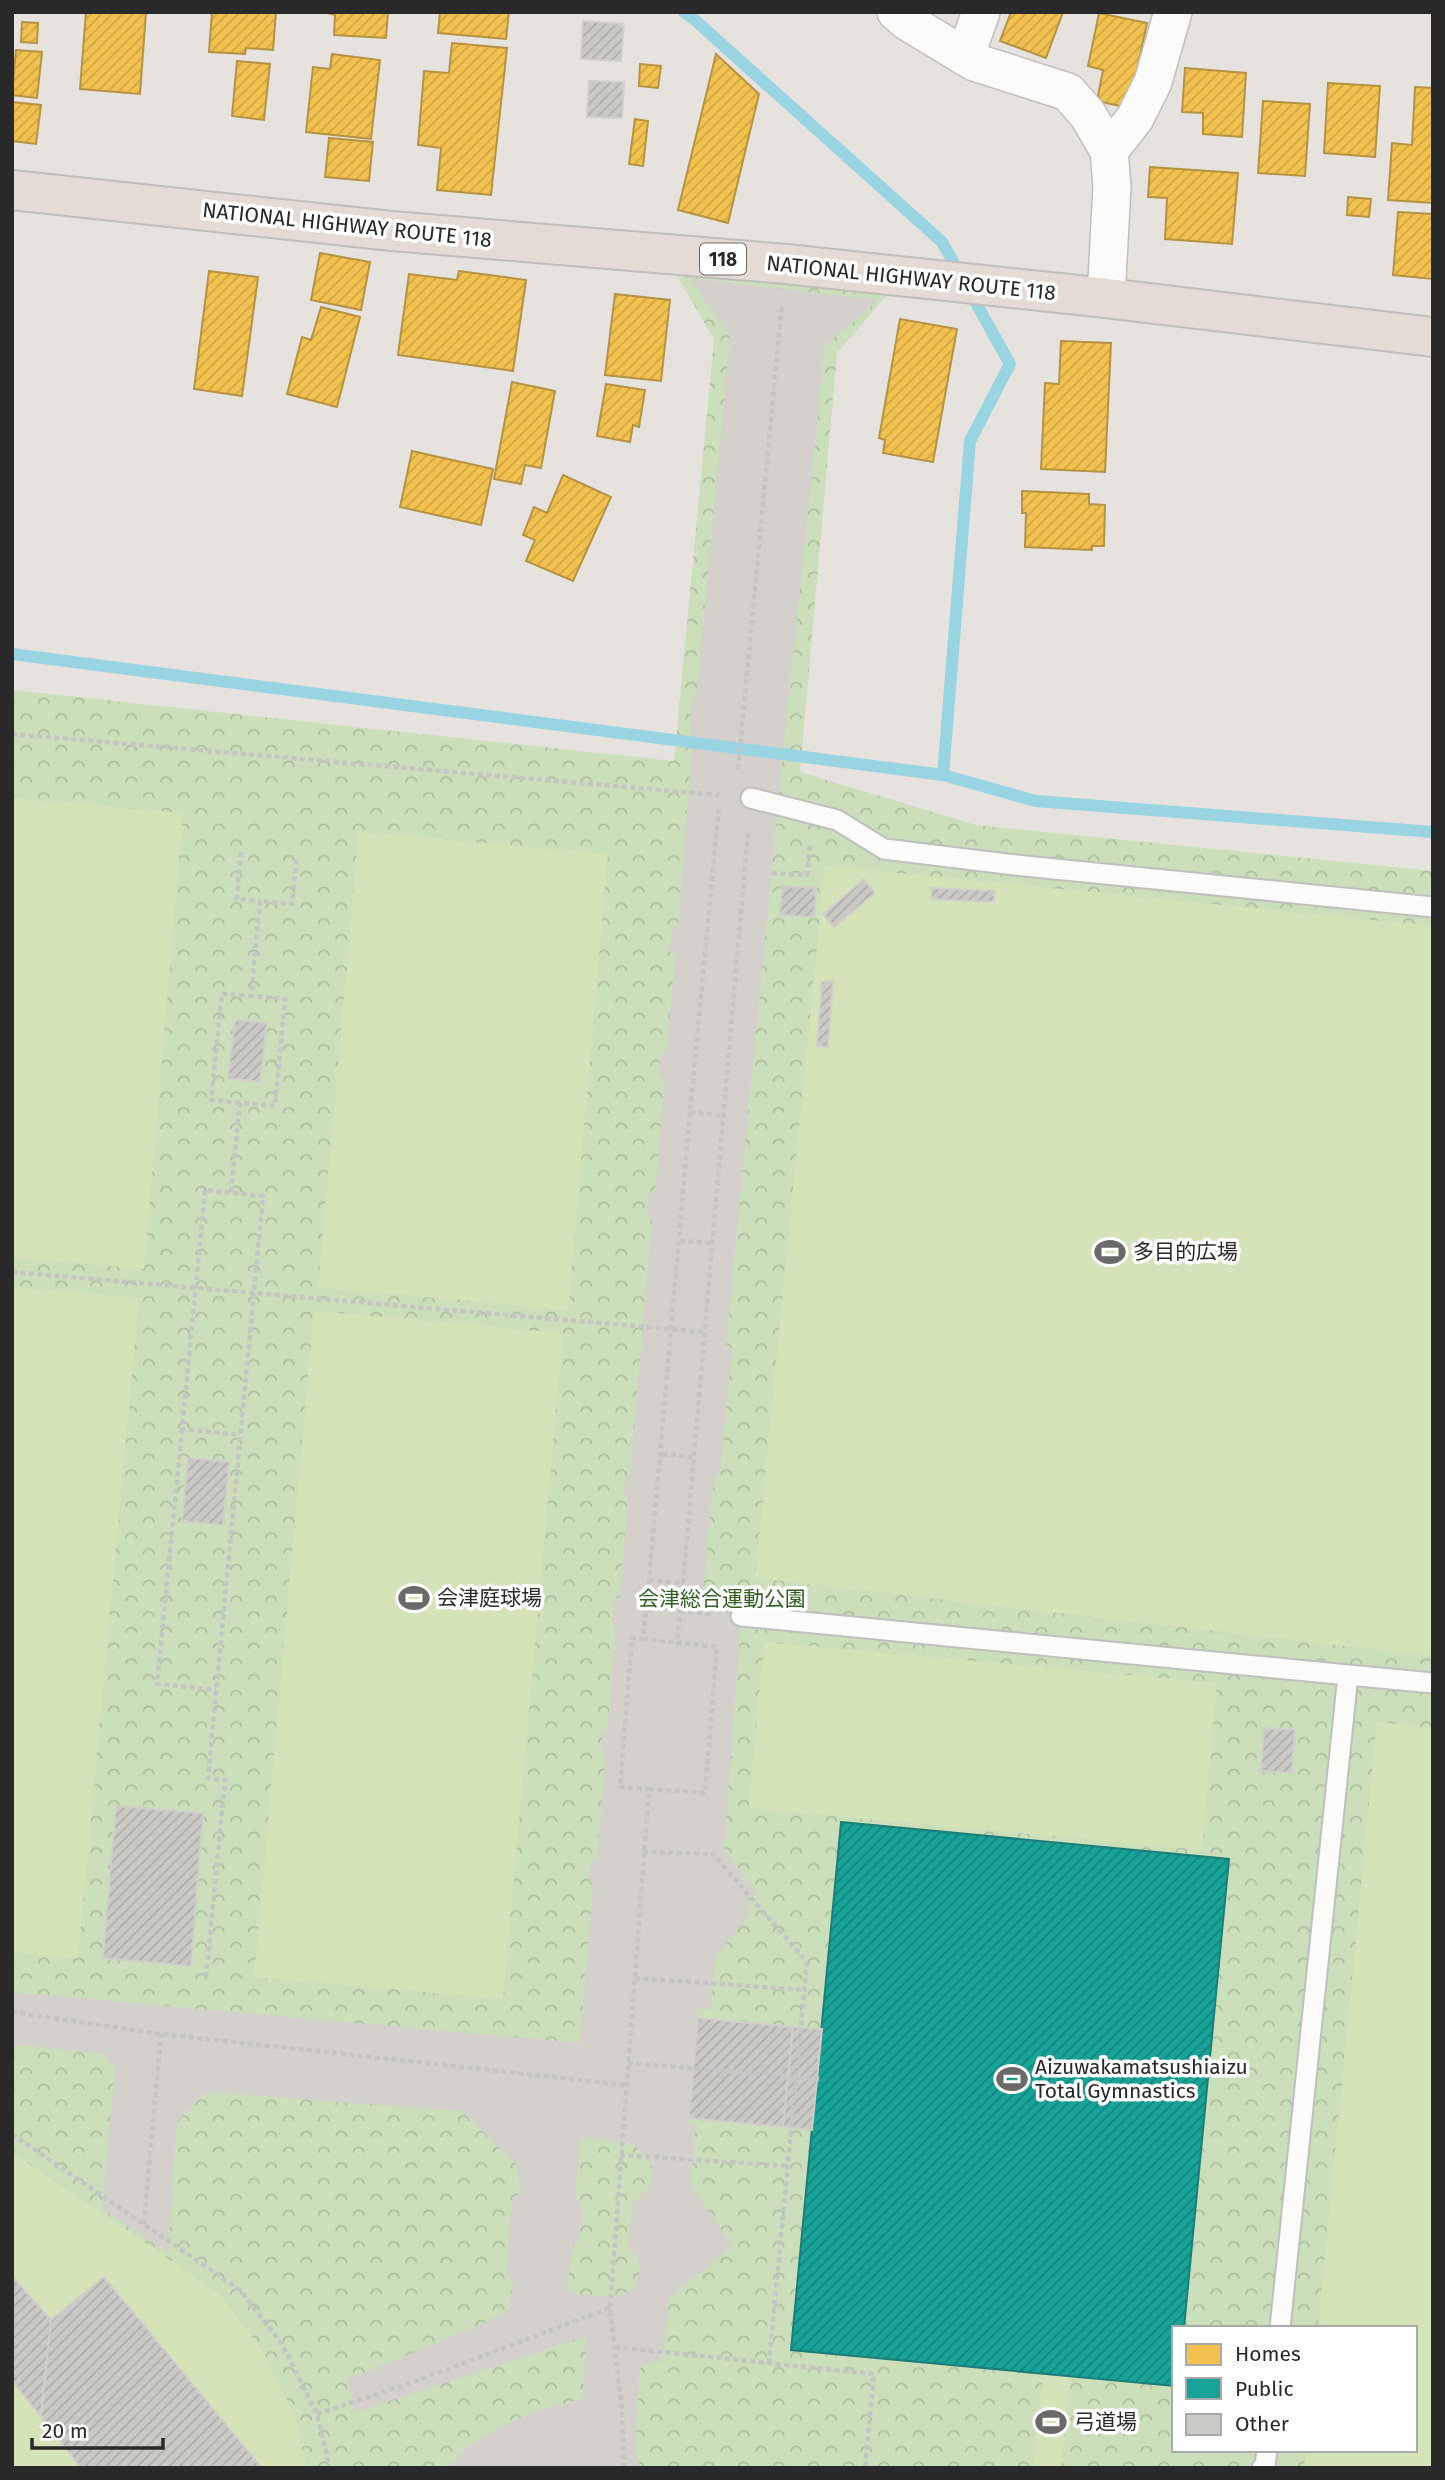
<svg xmlns="http://www.w3.org/2000/svg" width="1445" height="2480" font-family="'Fira Sans','Noto Sans JP',sans-serif">
  <defs>
    <pattern id="forest-crowns" width="20" height="18" patternUnits="userSpaceOnUse" patternTransform="scale(1.75)"><rect width="20" height="18" fill="#cbdfba"/><path d="M2 6a3 3 0 1 1 6 0M12 15a3 3 0 1 1 6 0" fill="none" stroke="#aebfa0"/></pattern>
    <pattern id="homes-hatch" width="6" height="6" patternUnits="userSpaceOnUse" patternTransform="scale(1.75)"><rect width="6" height="6" fill="#f2c14e"/><path d="M-1 1l2-2M0 6l6-6M5 7l2-2" fill="none" stroke="#d0a644"/></pattern>
    <pattern id="public-hatch" width="6" height="6" patternUnits="userSpaceOnUse" patternTransform="scale(1.75)"><rect width="6" height="6" fill="#17a398"/><path d="M-1 1l2-2M0 6l6-6M5 7l2-2" fill="none" stroke="#15857c"/></pattern>
    <pattern id="building-hatch" width="6" height="6" patternUnits="userSpaceOnUse" patternTransform="scale(1.75)"><rect width="6" height="6" fill="#cbc9c5"/><path d="M-1 1l2-2M0 6l6-6M5 7l2-2" fill="none" stroke="#aeada9"/></pattern>
  </defs>
  <rect width="100%" height="100%" fill="#e6e3de"/>
  <path fill="url(#forest-crowns)" fill-rule="evenodd" d="M 674,271 L 891,290 L 837,353 L 800,772 L 976,825 L 1433,871 L 1433,2468 L 12,2468 L 12,690 L 674,761 L 714,339 ZM 1174,2328 L 1415,2328 L 1415,2450 L 1174,2450 Z"/>
  <path fill="#d5e3b8" d="M 12,798 L 183,813 L 144,1269 L 12,1257 Z
    M 359,832 L 608,854 L 568,1310 L 318,1287 Z
    M 825,866 L 1433,926 L 1433,1656 L 755,1578 Z
    M 12,1287 L 139,1298 L 78,1958 L 12,1952 Z
    M 314,1311 L 563,1333 L 503,1999 L 254,1977 Z
    M 764,1642 L 1217,1683 L 1202,1850 L 749,1808 Z
    M 1377,1722 L 1433,1728 L 1433,2468 L 1304,2468 L 1306,2450 L 1415,2450 L 1415,2328 L 1318,2328 Z
    M 12,2152 L 220,2294 L 260,2347 L 294,2414 L 307,2468 L 12,2468 Z
    M 1043,2374 L 1070,2376 L 1061,2468 L 1033,2468 Z"/>
  <path fill="#d4d1cd" fill-rule="evenodd" d="M 689,278 L 879,300 L 825,345 L 779,794 L 726,1345 L 732,1348 L 720,1473 L 714,1476 L 702,1601 L 742,1606 L 724,1849 L 756,1891 L 745,1901 L 752,1912 L 715,1957 L 711,2010 L 698,2009 L 687,2124 L 696,2125 L 691,2186 L 732,2246 L 670,2297 L 662,2361 L 640,2365 L 635,2451 L 640,2468 L 447,2468 L 468,2447 L 500,2427 L 534,2411 L 583,2399 L 586,2336 L 356,2412 L 347,2380 L 485,2323 L 509,2309 L 513,2282 L 506,2275 L 512,2199 L 521,2193 L 517,2165 L 462,2111 L 207,2092 L 177,2121 L 168,2253 L 102,2209 L 115,2067 L 102,2054 L 12,2044 L 12,1992 L 580,2043 L 593,1885 L 589,1880 L 591,1861 L 597,1858 L 606,1754 L 602,1750 L 602,1735 L 607,1733 L 616,1628 L 612,1622 L 614,1601 L 620,1596 L 628,1498 L 624,1494 L 625,1476 L 630,1474 L 652,1219 L 647,1215 L 648,1194 L 655,1192 L 665,1080 L 659,1074 L 661,1054 L 667,1050 L 675,956 L 670,952 L 672,928 L 678,926 L 692,752 L 689,746 L 691,705 L 697,691 L 730,336 ZM 581,2138 L 629,2142 L 648,2156 L 652,2169 L 650,2187 L 633,2202 L 628,2246 L 638,2258 L 640,2270 L 634,2288 L 616,2298 L 567,2292 L 572,2247 L 580,2240 L 582,2205 L 575,2195 Z"/>
  <path fill="url(#homes-hatch)" stroke="#b69343" stroke-width="2" d="M 86,12 L 146,12 L 140,94 L 80,89 Z
    M 212,12 L 276,12 L 273,50 L 246,48 L 245,54 L 209,52 Z
    M 324,12 L 388,12 L 386,38 L 334,35 L 335,15 Z
    M 440,12 L 509,12 L 506,39 L 438,33 Z
    M 1011,12 L 1063,12 L 1046,58 L 1000,41 Z
    M 1099,13 L 1147,23 L 1129,108 L 1097,101 L 1103,70 L 1088,66 Z
    M 22,22 L 38,23 L 37,43 L 21,42 Z
    M 452,43 L 507,48 L 491,195 L 437,190 L 441,148 L 418,145 L 424,71 L 449,73 Z
    M 16,50 L 42,52 L 37,98 L 12,95 Z
    M 332,54 L 380,60 L 371,139 L 306,132 L 313,67 L 330,69 Z
    M 716,54 L 759,94 L 728,223 L 678,210 Z
    M 237,61 L 270,64 L 264,120 L 232,116 Z
    M 640,64 L 661,66 L 658,88 L 639,86 Z
    M 1185,68 L 1246,73 L 1242,137 L 1203,134 L 1203,113 L 1182,112 Z
    M 1328,83 L 1380,86 L 1375,157 L 1324,153 Z
    M 1415,87 L 1433,88 L 1433,203 L 1388,200 L 1392,143 L 1412,145 Z
    M 1263,101 L 1310,104 L 1305,176 L 1258,173 Z
    M 12,102 L 41,105 L 36,144 L 12,141 Z
    M 635,119 L 648,121 L 643,166 L 629,164 Z
    M 329,138 L 373,142 L 369,181 L 325,177 Z
    M 1150,167 L 1238,173 L 1232,244 L 1165,239 L 1167,198 L 1148,197 Z
    M 1348,197 L 1371,199 L 1369,217 L 1347,215 Z
    M 1398,212 L 1433,214 L 1433,279 L 1393,275 Z
    M 320,253 L 370,262 L 361,310 L 311,300 Z
    M 209,271 L 258,277 L 242,396 L 194,389 Z
    M 459,271 L 526,280 L 513,371 L 398,355 L 409,274 L 457,280 Z
    M 615,294 L 670,300 L 661,381 L 605,375 Z
    M 321,307 L 360,317 L 337,407 L 287,394 L 302,337 L 311,340 Z
    M 900,319 L 957,329 L 933,462 L 883,453 L 885,440 L 879,438 Z
    M 1061,341 L 1111,343 L 1105,472 L 1041,469 L 1045,383 L 1059,384 Z
    M 512,382 L 555,391 L 541,468 L 525,465 L 521,484 L 494,479 Z
    M 606,384 L 645,390 L 639,427 L 633,425 L 630,442 L 597,436 Z
    M 412,451 L 493,469 L 481,525 L 400,507 Z
    M 563,475 L 611,497 L 573,581 L 526,561 L 535,540 L 523,535 L 534,507 L 547,513 Z
    M 1022,491 L 1089,494 L 1089,504 L 1105,505 L 1104,546 L 1092,546 L 1092,550 L 1025,547 L 1026,513 L 1022,513 Z"/>
  <path fill="url(#public-hatch)" stroke="#1c7e77" stroke-width="2" d="M 841,1822 L 1229,1859 L 1184,2328 L 1174,2328 L 1174,2386 L 791,2350 Z"/>
  <g fill="none" stroke-linecap="round" stroke-linejoin="round">
    <path stroke="#98d4e2" stroke-width="12" d="M 684,12 L 696,21 L 942,242 L 1010,364 L 970,441 L 943,775
      M 12,654 L 943,775 L 1036,801 L 1433,832"/>
  </g>
  <path fill="url(#building-hatch)" stroke="#d1cfca" stroke-width="2" d="M 583,21 L 624,24 L 621,61 L 581,59 Z
    M 589,81 L 624,82 L 622,118 L 587,117 Z
    M 864,879 L 875,893 L 834,927 L 823,914 Z
    M 782,886 L 816,888 L 814,917 L 780,915 Z
    M 932,888 L 995,891 L 994,902 L 931,899 Z
    M 822,981 L 833,982 L 828,1047 L 817,1046 Z
    M 235,1020 L 267,1023 L 260,1082 L 228,1078 Z
    M 188,1458 L 229,1462 L 223,1525 L 182,1521 Z
    M 1264,1728 L 1295,1730 L 1292,1773 L 1261,1771 Z
    M 116,1806 L 203,1813 L 191,1966 L 103,1958 Z
    M 698,2018 L 793,2027 L 783,2127 L 689,2118 Z
    M 793,2027 L 822,2029 L 812,2130 L 783,2127 Z
    M 12,2276 L 51,2320 L 41,2417 L 12,2381 Z
    M 104,2277 L 262,2468 L 81,2468 L 41,2417 L 51,2320 Z"/>
  <g fill="none" stroke-linecap="round" stroke-linejoin="round">
    <g stroke="#c0bfbf" stroke-width="23">
      <path id="lane" d="M 751,798 L 837,820 L 884,849 L 1015,865 L 1433,907
        M 741,1616 L 1348,1675 L 1280,2328
        M 1348,1675 L 1433,1683
        M 1262,2468 L 1265,2466 L 1267,2450"/>
    </g>
    <g stroke="#c0bfbf" stroke-width="40">
      <path id="street" d="M 896,12 L 908,22 L 974,62 L 1068,92 L 1088,115 L 1109,151 L 1112,186 L 1106,298
        M 965,57 L 981,12
        M 1109,151 L 1135,118 L 1153,82 L 1173,12"/>
    </g>
    <g stroke="#bfbebc" stroke-width="42">
      <path id="highway" d="M 12,190 L 392,231 L 786,264 L 1106,298 L 1433,337"/>
    </g>
    <path stroke="#c6c5c5" stroke-width="4.5" stroke-dasharray="5 3.5" stroke-linecap="butt" d="M 12,734 L 719,795
      M 738,769 L 782,303
      M 241,852 L 237,899 L 260,901
      M 772,873 L 807,875 L 810,845
      M 240,1103 L 211,1100 L 222,994 L 251,996
      M 690,1112 L 722,1115
      M 231,1192 L 240,1103 L 275,1106 L 285,999 L 251,996 L 260,901 L 292,904 L 297,856
      M 680,1241 L 712,1243
      M 12,1272 L 704,1332
      M 182,1429 L 157,1684 L 216,1690
      M 662,1454 L 693,1457
      M 649,1580 L 683,1583 L 677,1643
      M 683,1583 L 748,831
      M 680,1611 L 711,1614
      M 643,1639 L 717,1647 L 705,1793 L 649,1789
      M 643,1852 L 713,1854 L 807,1962 L 769,2363
      M 206,1977 L 225,1780 L 208,1778 L 263,1196 L 205,1190 L 182,1429 L 240,1435
      M 635,1978 L 805,1990
      M 12,2012 L 161,2034 L 626,2085
      M 628,2063 L 822,2079
      M 12,2134 L 240,2290 L 282,2344 L 317,2414 L 330,2468
      M 620,2155 L 788,2166
      M 144,2224 L 161,2034
      M 615,2347 L 874,2374 L 865,2468
      M 317,2414 L 416,2381 L 610,2308
      M 624,2468 L 622,2410 L 610,2308 L 649,1789 L 620,1787 L 632,1638 L 643,1639 L 649,1580 L 690,1112 L 719,806"/>
    <use href="#lane" stroke="#fbfbfa" stroke-width="19"/>
    <use href="#street" stroke="#fbfbfa" stroke-width="37"/>
    <use href="#highway" stroke="#e6dbd4" stroke-width="38"/>
  </g>
  <defs>
    <g id="stadium-bare" transform="scale(2.415)"><path d="M0-5a6.5 5 0 1 0 0 10a6.5 5 0 1 0 0-10ZM-3.5-1.8h7v3.6h-7Z" fill="#6b6a68" stroke="#fff" stroke-width="2.5" paint-order="stroke"/></g>
  </defs>
  <g fill-rule="evenodd">
    <use href="#stadium-bare" x="1110" y="1252"/>
    <use href="#stadium-bare" x="414" y="1598"/>
    <use href="#stadium-bare" x="1012" y="2079"/>
    <use href="#stadium-bare" x="1051" y="2422"/>
  </g>
  <g text-anchor="middle" stroke-width="7" stroke-linejoin="round" paint-order="stroke">
    <rect fill="#fff" stroke="#696969" stroke-width="2" x="700" y="243.5" width="46" height="31" rx="5"/>
    <g font-size="19" font-weight="bold" fill="#292929">
      <text x="723" y="266">118</text>
    </g>
    <g font-size="21" fill="#292929" stroke="#fff">
      <text transform="translate(347 225) rotate(6)" y="7">NATIONAL HIGHWAY ROUTE 118</text>
      <text transform="translate(911 278) rotate(6)" y="7">NATIONAL HIGHWAY ROUTE 118</text>
    </g>
    <g font-size="21" fill="#292929" stroke="#fff" text-anchor="start">
      <text x="1133" y="1259">多目的広場</text>
      <text x="437" y="1605">会津庭球場</text>
      <text x="1035" y="2074">Aizuwakamatsushiaizu<tspan x="1035" dy="24">Total Gymnastics</tspan></text>
      <text x="1074" y="2429">弓道場</text>
    </g>
    <g font-size="21" fill="#305f1f" stroke="#fff">
      <text x="722" y="1606">会津総合運動公園</text>
    </g>
  </g>
  <rect width="1445" height="2480" fill="none" stroke="#292929" stroke-width="28"/>
  <rect x="1172" y="2326" width="245" height="126" fill="#ffffff" stroke="#a9a9a9" stroke-width="2"/>
  <rect x="1186" y="2344" width="35" height="21" fill="#f2c14e" stroke="#a9a9a9" stroke-width="2"/>
  <text x="1235" y="2361" font-size="21" fill="#292929">Homes</text>
  <rect x="1186" y="2378" width="35" height="21" fill="#17a398" stroke="#a9a9a9" stroke-width="2"/>
  <text x="1235" y="2396" font-size="21" fill="#292929">Public</text>
  <rect x="1186" y="2414" width="35" height="21" fill="#cbc9c5" stroke="#a9a9a9" stroke-width="2"/>
  <text x="1235" y="2431" font-size="21" fill="#292929">Other</text>
  <path d="M32 2438v10h131v-10" fill="none" stroke="#292929" stroke-width="3.5"/>
  <text x="42" y="2438" font-size="21" fill="#292929" stroke="#ffffff" stroke-width="5" paint-order="stroke">20 m</text>
</svg>
